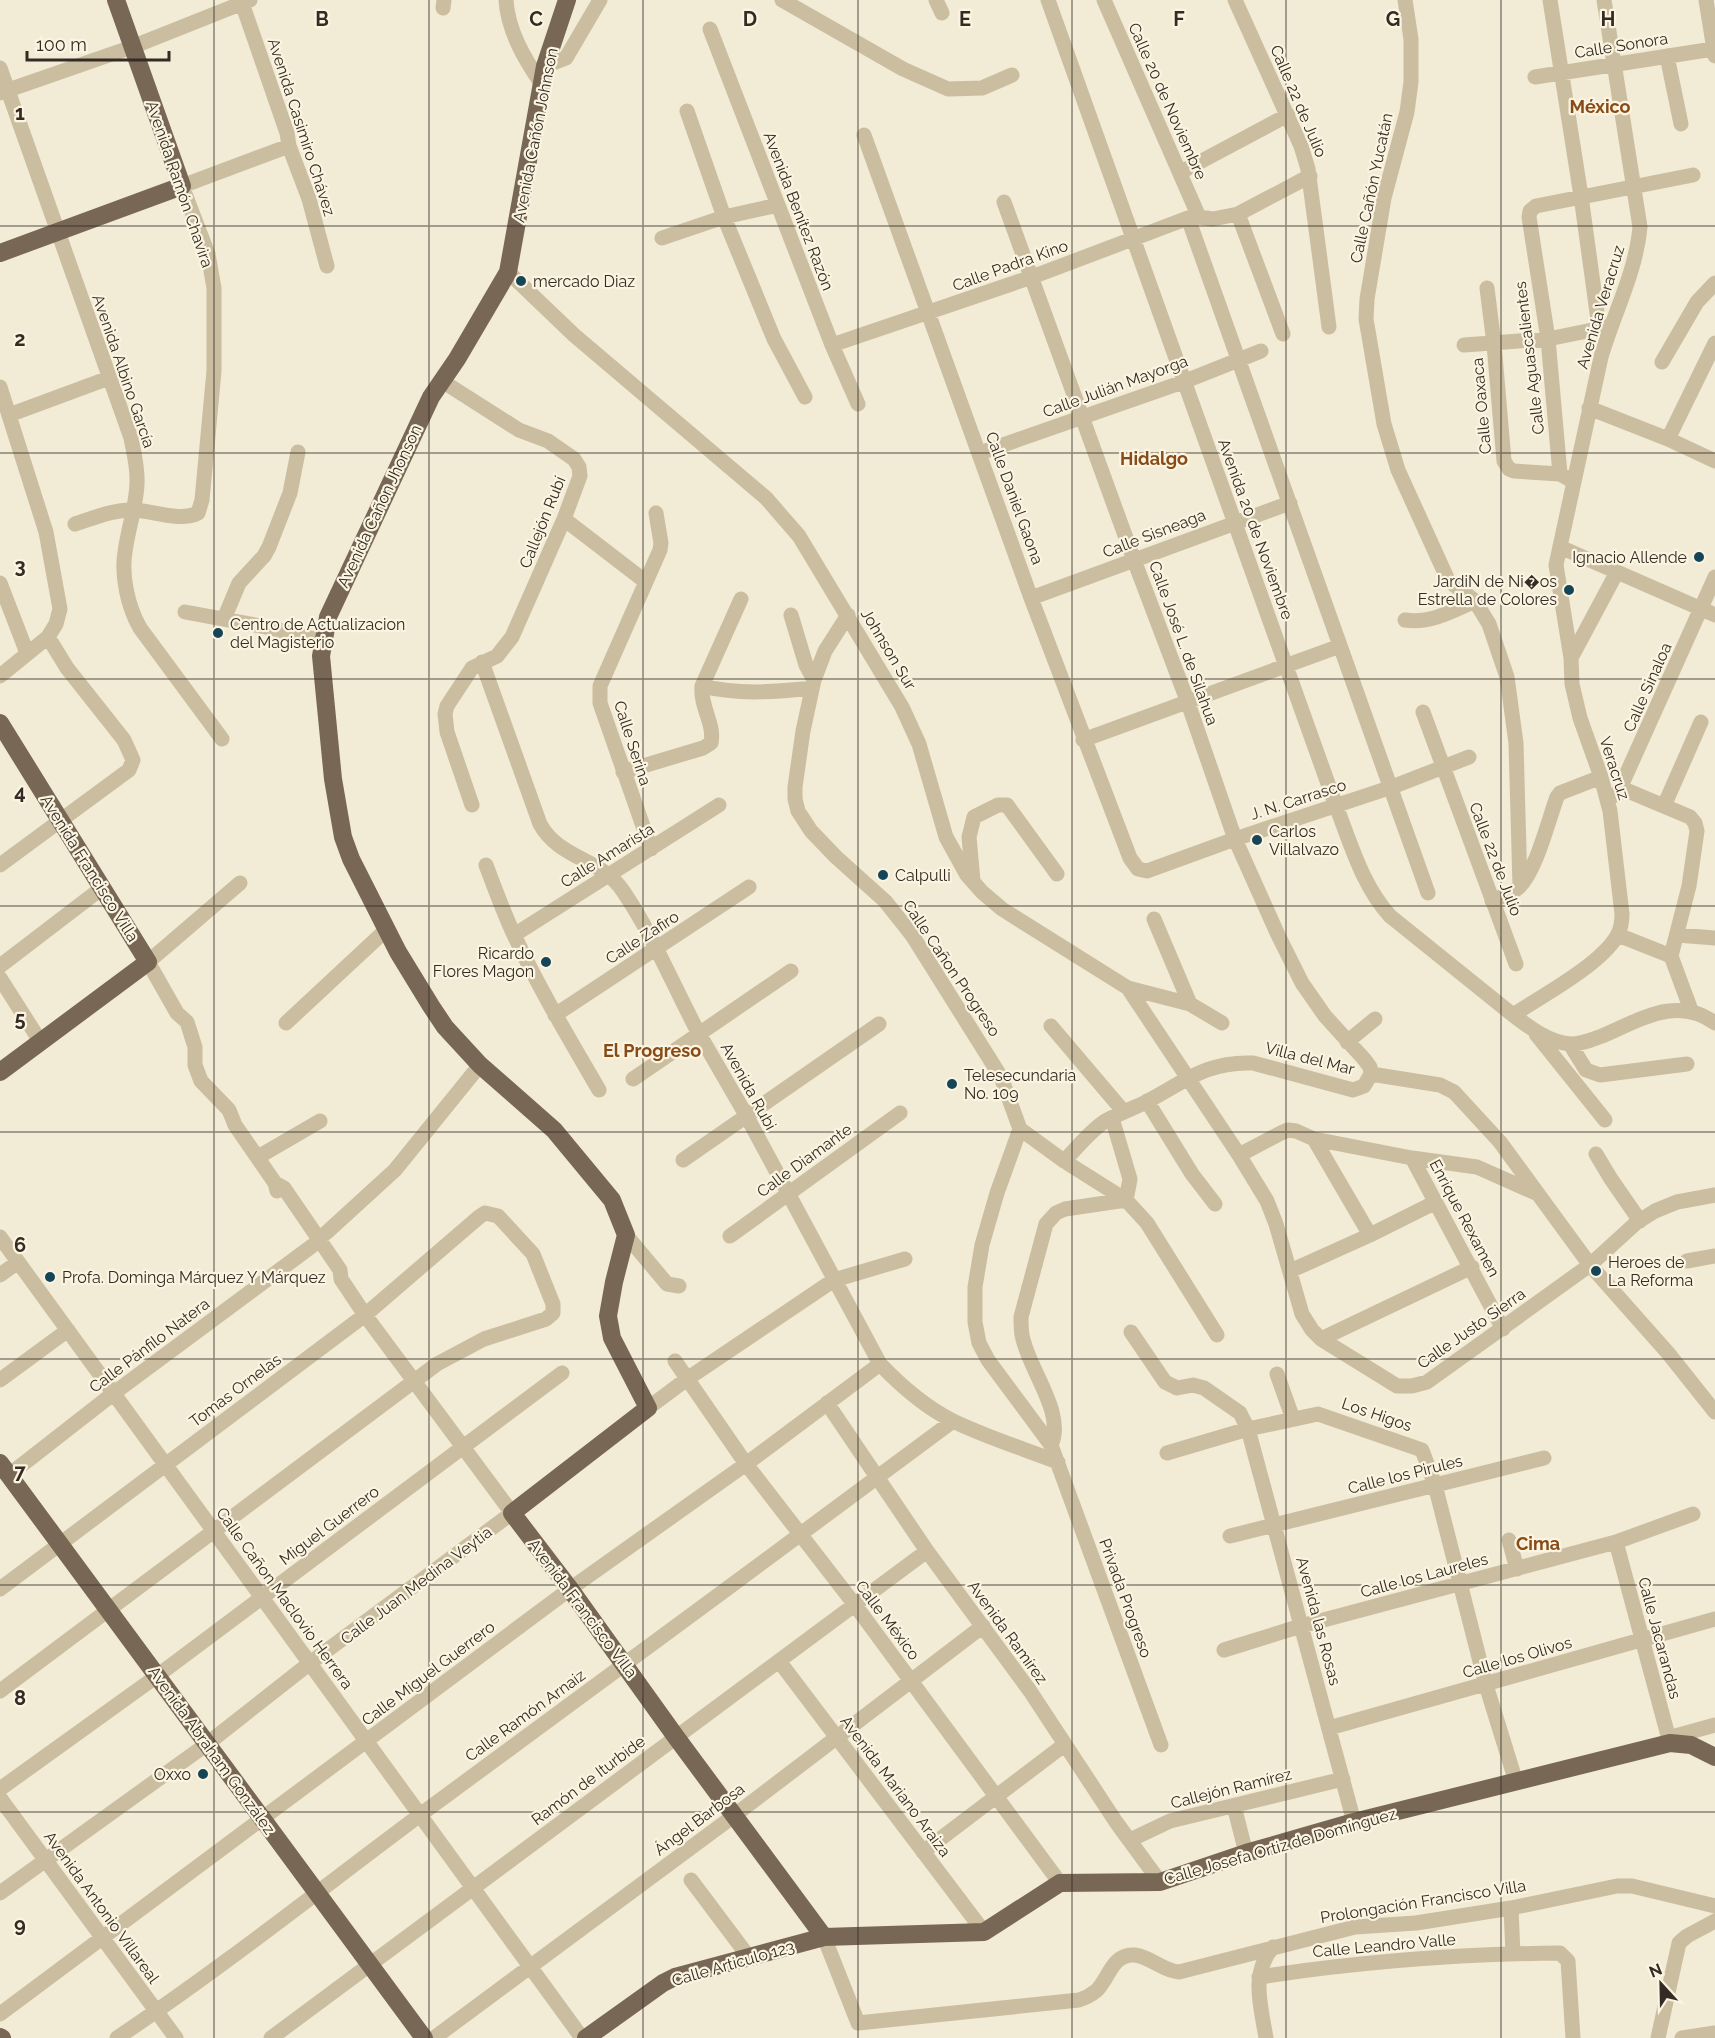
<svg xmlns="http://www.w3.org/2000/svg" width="1715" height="2038" font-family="Raleway,sans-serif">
  <rect width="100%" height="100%" fill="#f2ebd5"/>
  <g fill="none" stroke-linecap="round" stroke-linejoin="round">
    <path stroke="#cbbda0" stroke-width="15" d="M 241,0 L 287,133 L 289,146 L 309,199 L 327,266
      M 506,0 C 508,31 524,58 541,83
      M 782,0 L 903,69 L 948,89 L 982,88 L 1012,75
      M 936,0 L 942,13
      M 1048,0 L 1336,806 C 1351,844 1362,885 1390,916 L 1513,1015 C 1529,1027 1548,1042 1570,1044 C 1582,1044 1591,1040 1602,1036 C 1640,1020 1677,995 1715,1023
      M 1104,0 L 1199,217
      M 1235,0 L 1301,146 L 1308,169 L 1329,327
      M 1405,0 L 1411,39 L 1411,82 L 1407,112 L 1384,198 L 1367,299 L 1366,319 L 1384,424 L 1398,470 L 1448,580 L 1475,601 L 1489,624 L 1507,677 L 1516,743 L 1520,886
      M 1550,0 L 1581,196 L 1599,327
      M 1706,0 L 1715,56
      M 443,8 L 444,0
      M 710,29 L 832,345 L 858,404
      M 1667,56 L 1681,124
      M 545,66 L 566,58 L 600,0
      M 0,68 L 131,438 C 134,454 138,468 137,484 C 136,507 128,529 125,552 C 121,576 128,607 140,628 L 222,739
      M 1535,77 L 1713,49
      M 0,93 L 132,47 L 250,0
      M 687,111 L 724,217 L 774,339 L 805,397
      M 864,135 L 1031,598 L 1130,858 L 1138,869 L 1147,871 L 1235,839 L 1392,787 L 1469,757
      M 1181,172 L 1288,115
      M 1004,202 L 1134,560 L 1187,700 L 1235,839 L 1278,935 L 1302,983 L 1325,1016 L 1364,1059 L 1370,1067 L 1371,1074
      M 1238,214 L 1283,334
      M 1188,218 L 1428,893
      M 662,238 L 724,217 L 778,205
      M 508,272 L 574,335 L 766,498 L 799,536 L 902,707 L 919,744 L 946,837 L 967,875 L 982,892 L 1002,909 L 1128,988 L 1190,1004 L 1222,1023
      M 1487,288 L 1494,344 L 1504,461 L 1509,469 L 1514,471 L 1560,474
      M 832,345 L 1032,277 L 1188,218 L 1199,217 L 1213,219 L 1238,214 L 1310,176
      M 1464,345 L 1548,339 L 1607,327
      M 1662,362 L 1697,302 L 1715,283
      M 442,381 L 519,430 L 548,441 L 574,459 L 579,467 L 580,476 L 564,519 L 512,637 L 497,656 L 472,668 L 447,706 L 445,714 L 447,732 L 472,805
      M 0,387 L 46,532 L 60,609 L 56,624 L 48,637 L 0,676
      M 1589,408 L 1668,439 L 1715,461
      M 9,415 L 109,378
      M 1668,439 L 1715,343
      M 980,453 L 1183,382 L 1261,351
      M 1574,482 L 1560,474 L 1548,339 L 1529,217 L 1530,211 L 1536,206 L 1693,175
      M 564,519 L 646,582
      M 75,524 C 94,518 114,509 134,510 C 154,511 180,522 198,513 L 202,500 L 214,371 L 214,288 L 208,254 L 182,186 L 289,146
      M 1560,547 L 1715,615
      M 0,583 L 27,653
      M 1031,598 L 1290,503
      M 185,612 L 271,628 L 322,641
      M 791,615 L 806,665 L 814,680
      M 848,615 L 825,651 L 814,680 L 803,731 L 795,787 L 795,799 L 798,811 L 811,831 L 836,857 L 885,901 L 912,935 L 1001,1077 L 1020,1129
      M 224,619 L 239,583 L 264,556 L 269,547 L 290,493 L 298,452
      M 1405,620 C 1430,624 1453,611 1475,601
      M 1571,658 L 1617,572
      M 482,662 L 540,824 C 559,859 601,858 623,891 C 653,935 673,985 698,1032 C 714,1060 730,1087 746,1115 C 791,1197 835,1281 880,1364 C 901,1386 925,1407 953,1421 C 986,1437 1024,1449 1058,1462
      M 702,686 C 739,695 775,692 812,688
      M 1423,712 L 1516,964
      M 1083,740 L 1340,646
      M 623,772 L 703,748 L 711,743 C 715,724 700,707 702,686 L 741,599
      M 1621,788 L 1690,817 L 1695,823 L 1697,831 L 1689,886 L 1671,956 L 1691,1010
      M 1617,795 L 1715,577
      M 1664,806 L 1701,722
      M 651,849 L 600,703 L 600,686 L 660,550 L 661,543 L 656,513
      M 0,865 L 129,770 L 133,760 L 124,740 L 67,668 L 48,637
      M 486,865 C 495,889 504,914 515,937 C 540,990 570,1040 599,1090
      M 973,881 L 969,837 L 974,817 L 998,805 L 1007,805 L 1057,874
      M 240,883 L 148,962 L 177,1013 L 187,1022 L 195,1047 L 195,1065 L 201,1081 L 229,1110 L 235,1125 L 275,1183 L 277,1191
      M 1492,901 C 1500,897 1511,894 1518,888 C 1536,872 1548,821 1557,797 L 1560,793 L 1601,777
      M 1154,919 L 1190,1004
      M 514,935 L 719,805
      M 1618,935 L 1671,956
      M 1677,935 L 1715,938
      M 0,966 L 102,888
      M 0,978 L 40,1041
      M 1128,988 L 1239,1155 L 1267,1201 L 1276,1224 L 1302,1314 L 1312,1330 L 1321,1339 L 1397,1386 L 1412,1386 L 1427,1382 L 1590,1265 L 1636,1223 L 1655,1211 L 1677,1202 L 1715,1195
      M 555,1015 L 749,887
      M 1513,1015 C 1542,996 1600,965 1617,936 C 1621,929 1622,922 1622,914 L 1610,811 L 1601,777 L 1580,718 L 1572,684 L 1571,658 L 1556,565 L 1601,357 C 1614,313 1636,272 1640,227 L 1604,0
      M 286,1023 L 387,929
      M 1051,1026 L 1124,1112
      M 1536,1034 L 1605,1120
      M 1347,1042 L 1375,1019
      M 1570,1044 L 1586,1070 L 1600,1075 L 1687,1064
      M 1371,1074 L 1440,1085 L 1454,1092 L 1500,1142 L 1590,1265 L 1668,1353 L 1715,1412
      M 633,1079 L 791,971
      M 1147,1101 L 1192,1174 L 1215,1204
      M 1112,1118 L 1130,1179 L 1126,1200
      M 1020,1129 L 997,1193 L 982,1245 L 975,1287 L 975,1322 L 979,1343 L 988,1360 L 1051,1445 L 1161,1745
      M 1020,1129 L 1064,1161 L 1126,1200 L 1147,1223 L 1217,1335
      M 1314,1139 L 1370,1235
      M 1596,1154 L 1611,1179 L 1640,1221
      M 1239,1155 L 1281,1133 L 1288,1130 L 1296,1131 L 1314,1139 L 1412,1158 L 1477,1167 L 1538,1194
      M 258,1157 L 320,1121
      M 1412,1158 L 1503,1329
      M 683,1160 L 879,1024
      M 1064,1161 C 1077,1148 1089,1132 1104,1122 C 1117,1114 1132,1109 1146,1102 C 1184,1082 1207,1061 1253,1063 L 1353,1090 L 1364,1086 L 1371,1074
      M 326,1233 L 395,1170 L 480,1065
      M 626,1235 L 667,1284 L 679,1286
      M 730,1236 L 900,1113
      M 0,1237 L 582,2038
      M 1687,1261 L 1715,1256
      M 1290,1271 L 1370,1235 L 1436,1202
      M 0,1275 L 18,1262
      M 1131,1332 L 1165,1382 L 1177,1388 L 1193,1385 L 1204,1388 L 1240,1413 L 1248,1429 L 1354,1822
      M 1321,1339 L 1472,1267
      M 675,1361 L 746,1464 L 855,1605 L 1060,1883
      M 1277,1374 L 1293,1419
      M 0,1380 L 68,1330
      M 827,1403 L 927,1551 L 1030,1691 L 1116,1822 L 1160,1882
      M 648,1408 L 687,1379 L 834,1280 L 905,1259
      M 1051,1445 C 1066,1413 1028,1369 1022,1335 C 1021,1329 1021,1323 1021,1317 L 1046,1224 L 1056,1213 L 1065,1209 L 1126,1200
      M 1167,1453 L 1248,1429 L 1318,1414 L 1422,1450 L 1435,1485 L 1486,1685 L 1516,1782
      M 9,1475 L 114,1393 L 312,1246
      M 1230,1536 L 1544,1458
      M 1509,1540 L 1517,1569
      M 1616,1542 L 1670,1743
      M 0,1589 L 365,1315 L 479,1217 L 485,1213 L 498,1216 L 533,1254 L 553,1304 L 553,1313 L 546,1319 L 484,1339 L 437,1364 L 0,1691
      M 1224,1650 L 1301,1626 L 1616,1542 L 1693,1514
      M 779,1661 L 984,1932
      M 1329,1728 L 1715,1619
      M 1668,1738 L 1715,1725
      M 0,1789 L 157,1676 L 562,1373
      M 0,1798 L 176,2038
      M 1234,1806 L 1246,1853
      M 1130,1840 L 1170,1821 L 1343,1779
      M 923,1852 L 1064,1745
      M 691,1880 L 748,1956
      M 0,1893 L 207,1744 L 310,1663 L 512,1513 L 365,1315 L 341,1279 L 340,1270 L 284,1188 L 275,1183
      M 1511,1908 L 1513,1954
      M 824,1937 L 858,2023 L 1079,2000 C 1085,1998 1091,1995 1096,1991 C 1109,1979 1112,1953 1135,1955 C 1151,1957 1163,1971 1179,1972 L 1355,1927 L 1416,1923 L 1511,1908 L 1617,1886 L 1632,1886 L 1715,1906
      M 1259,1977 C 1358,1962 1459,1954 1560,1953 L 1568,1961 L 1573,2038
      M 0,2014 L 570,1589 L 746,1464 L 880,1364
      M 117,2038 C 223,1967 322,1888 424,1812 C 601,1682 777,1552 953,1421
      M 271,2038 L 927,1551
      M 434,2038 L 735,1815 L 983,1626
      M 1266,2038 C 1261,2006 1250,1974 1273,1947
      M 1658,2038 L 1679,1943 L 1687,1936 L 1715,1921
      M 1682,2038 L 1715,2033"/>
    <path stroke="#776754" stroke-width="18" d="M 567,0 L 545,66 L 508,272 L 457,359 L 431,397 L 328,617 L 321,656 L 333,779 L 343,837 L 351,859 L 398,952 L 431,1006 L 445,1027 L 480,1065 L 554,1130 L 612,1200 L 626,1235 L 614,1282 L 608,1316 L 612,1338 L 648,1408 L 512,1513 L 570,1589 L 676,1737 L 824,1937
      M 0,253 L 182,186 L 116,0
      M 0,723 L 148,962 L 0,1072
      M 0,1463 L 424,2038
      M 0,2037 L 2,2038
      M 586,2038 L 663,1983 L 675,1977 L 824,1937 L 984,1932 L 1060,1883 L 1160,1882 L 1246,1853 L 1354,1822 L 1670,1743 L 1691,1745 L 1715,1757"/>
  </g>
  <path fill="none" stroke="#342c24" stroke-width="1.5" stroke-opacity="0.55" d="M 214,0 L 214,2038M 429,0 L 429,2038M 643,0 L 643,2038M 858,0 L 858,2038M 1072,0 L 1072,2038M 1286,0 L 1286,2038M 1501,0 L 1501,2038M 0,226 L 1715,226M 0,453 L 1715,453M 0,679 L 1715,679M 0,906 L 1715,906M 0,1132 L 1715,1132M 0,1359 L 1715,1359M 0,1585 L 1715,1585M 0,1812 L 1715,1812"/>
  <g fill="#174558" stroke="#faf4e1" stroke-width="2">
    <circle cx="521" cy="281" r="6"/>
    <circle cx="1699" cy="557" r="6"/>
    <circle cx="1569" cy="590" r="6"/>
    <circle cx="218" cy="633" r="6"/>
    <circle cx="1257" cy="840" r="6"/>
    <circle cx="883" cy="875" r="6"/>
    <circle cx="546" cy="962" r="6"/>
    <circle cx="952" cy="1084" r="6"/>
    <circle cx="1596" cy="1271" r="6"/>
    <circle cx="50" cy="1277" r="6"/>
    <circle cx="203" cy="1774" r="6"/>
  </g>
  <g text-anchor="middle" stroke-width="4.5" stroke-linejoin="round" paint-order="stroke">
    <g font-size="16" fill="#342c24" stroke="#faf4e1">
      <text transform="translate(1621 45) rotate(-9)" y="6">Calle Sonora</text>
      <text transform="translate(1168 101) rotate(66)" y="6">Calle 20 de Noviembre</text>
      <text transform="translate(1299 101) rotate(67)" y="6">Calle 22 de Julio</text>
      <text transform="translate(302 127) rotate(72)" y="6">Avenida Casimiro Chávez</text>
      <text transform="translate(535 135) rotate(-79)" y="6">Avenida Cañón Johnson</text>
      <text transform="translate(180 184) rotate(71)" y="6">Avenida Ramón Chavira</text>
      <text transform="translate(1371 188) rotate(-78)" y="6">Calle Cañón Yucatán</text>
      <text transform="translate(799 211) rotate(69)" y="6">Avenida Benítez Razón</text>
      <text transform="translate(1010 265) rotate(-20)" y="6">Calle Padra Kino</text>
      <text transform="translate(1600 307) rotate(-73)" y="6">Avenida Veracruz</text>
      <text transform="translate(1529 358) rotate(-97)" y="6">Calle Aguascalientes</text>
      <text transform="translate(124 371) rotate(71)" y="6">Avenida Albino García</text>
      <text transform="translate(1115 386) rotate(-20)" y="6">Calle Julián Mayorga</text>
      <text transform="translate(1481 406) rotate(-95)" y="6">Calle Oaxaca</text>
      <text transform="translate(1015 498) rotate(70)" y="6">Calle Daniel Gaona</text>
      <text transform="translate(379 506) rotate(-65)" y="6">Avenida Cañon Jhonson</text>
      <text transform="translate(542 522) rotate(-68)" y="6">Callejón Rubí</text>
      <text transform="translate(1256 529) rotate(70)" y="6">Avenida 20 de Noviembre</text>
      <text transform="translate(1154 533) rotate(-21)" y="6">Calle Sisneaga</text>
      <text transform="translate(1184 643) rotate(70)" y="6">Calle José L. de Silahua</text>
      <text transform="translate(889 649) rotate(59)" y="6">Johnson Sur</text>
      <text transform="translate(1647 687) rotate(-66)" y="6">Calle Sinaloa</text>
      <text transform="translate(633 743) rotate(72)" y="6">Calle Serina</text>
      <text transform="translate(1615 768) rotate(72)" y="6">Veracruz</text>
      <text transform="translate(1298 799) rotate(-18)" y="6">J. N. Carrasco</text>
      <text transform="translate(607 855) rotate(-32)" y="6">Calle Amarista</text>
      <text transform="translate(1496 859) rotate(69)" y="6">Calle 22 de Julio</text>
      <text transform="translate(90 868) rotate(58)" y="6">Avenida Francisco Villa</text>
      <text transform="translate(642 937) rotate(-33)" y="6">Calle Zafiro</text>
      <text transform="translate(952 968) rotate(56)" y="6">Calle Cañon Progreso</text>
      <text transform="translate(1310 1058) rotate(14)" y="6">Villa del Mar</text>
      <text transform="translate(749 1086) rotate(61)" y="6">Avenida Rubi</text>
      <text transform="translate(804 1160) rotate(-36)" y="6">Calle Diamante</text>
      <text transform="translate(1465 1218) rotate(62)" y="6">Enrique Rexamen</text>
      <text transform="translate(1471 1328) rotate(-35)" y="6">Calle Justo Sierra</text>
      <text transform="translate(149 1345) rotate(-37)" y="6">Calle Pánfilo Natera</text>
      <text transform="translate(235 1390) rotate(-37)" y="6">Tomas Ornelas</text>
      <text transform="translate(1377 1414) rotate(19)" y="6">Los Higos</text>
      <text transform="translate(1405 1474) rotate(-14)" y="6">Calle los Pirules</text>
      <text transform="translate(329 1525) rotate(-37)" y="6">Miguel Guerrero</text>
      <text transform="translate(1424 1575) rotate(-15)" y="6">Calle los Laureles</text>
      <text transform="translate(416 1585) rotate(-37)" y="6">Calle Juan Medina Veytia</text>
      <text transform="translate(285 1598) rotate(54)" y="6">Calle Cañon Maclovio Herrera</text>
      <text transform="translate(1126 1598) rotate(70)" y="6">Privada Progreso</text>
      <text transform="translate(583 1608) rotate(53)" y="6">Avenida Francisco Villa</text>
      <text transform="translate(888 1620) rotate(53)" y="6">Calle México</text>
      <text transform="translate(1319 1621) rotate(75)" y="6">Avenida las Rosas</text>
      <text transform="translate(1008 1632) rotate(54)" y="6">Avenida Ramírez</text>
      <text transform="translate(1660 1638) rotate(75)" y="6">Calle Jacarandas</text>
      <text transform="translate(1517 1657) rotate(-16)" y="6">Calle los Olivos</text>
      <text transform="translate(428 1673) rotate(-37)" y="6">Calle Miguel Guerrero</text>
      <text transform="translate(525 1715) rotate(-36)" y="6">Calle Ramón Arnaiz</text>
      <text transform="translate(212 1750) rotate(54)" y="6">Avenida Abraham González</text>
      <text transform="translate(588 1780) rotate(-37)" y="6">Ramón de Iturbide</text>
      <text transform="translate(896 1786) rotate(53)" y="6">Avenida Mariano Araiza</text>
      <text transform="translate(1231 1788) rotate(-14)" y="6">Callejón Ramírez</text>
      <text transform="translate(699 1819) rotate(-37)" y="6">Ángel Barbosa</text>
      <text transform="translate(1280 1846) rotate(-16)" y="6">Calle Josefa Ortiz de Domínguez</text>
      <text transform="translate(1423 1901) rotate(-9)" y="6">Prolongación Francisco Villa</text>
      <text transform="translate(102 1907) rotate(54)" y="6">Avenida Antonio Villareal</text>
      <text transform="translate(1384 1945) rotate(-5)" y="6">Calle Leandro Valle</text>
      <text transform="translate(733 1963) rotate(-16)" y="6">Calle Articulo 123</text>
    </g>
    <g font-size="16" fill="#342c24" stroke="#faf4e1" text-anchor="start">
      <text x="533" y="287">mercado Diaz</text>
      <text x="1687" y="563" text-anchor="end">Ignacio Allende</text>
      <text x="1557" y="587" text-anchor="end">JardiN de Ni�os<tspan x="1557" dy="18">Estrella de Colores</tspan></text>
      <text x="230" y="630">Centro de Actualizacion<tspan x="230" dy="18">del Magisterio</tspan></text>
      <text x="1269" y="837">Carlos<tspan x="1269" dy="18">Villalvazo</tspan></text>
      <text x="895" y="881">Calpulli</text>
      <text x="534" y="959" text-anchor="end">Ricardo<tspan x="534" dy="18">Flores Magon</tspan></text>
      <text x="964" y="1081">Telesecundaria<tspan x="964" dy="18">No. 109</tspan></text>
      <text x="1608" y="1268">Heroes de<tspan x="1608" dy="18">La Reforma</tspan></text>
      <text x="62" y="1283">Profa. Dominga Márquez Y Márquez</text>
      <text x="191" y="1780" text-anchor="end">Oxxo</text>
    </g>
    <g font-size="18" font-weight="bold" fill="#884b18" stroke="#faf4e1">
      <text x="1600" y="113">México</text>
      <text x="1154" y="465">Hidalgo</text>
      <text x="652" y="1057">El Progreso</text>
      <text x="1538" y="1550">Cima</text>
    </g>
  </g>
  <g font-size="20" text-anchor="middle" font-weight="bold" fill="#342c24" stroke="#faf4e1" stroke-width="4.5" stroke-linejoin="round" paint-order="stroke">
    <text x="322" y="26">B</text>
    <text x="536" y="26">C</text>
    <text x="750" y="26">D</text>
    <text x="965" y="26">E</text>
    <text x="1179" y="26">F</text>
    <text x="1393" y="26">G</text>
    <text x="1608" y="26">H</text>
    <text x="20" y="120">1</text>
    <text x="20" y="346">2</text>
    <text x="20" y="573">3</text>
    <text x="20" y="799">4</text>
    <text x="20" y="1026">5</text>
    <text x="20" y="1252">6</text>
    <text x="20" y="1479">7</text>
    <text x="20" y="1705">8</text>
    <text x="20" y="1932">9</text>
  </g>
  <g transform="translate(1661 1984) rotate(338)" stroke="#faf4e1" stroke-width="4.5" paint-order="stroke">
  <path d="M0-4.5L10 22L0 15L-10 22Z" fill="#342c24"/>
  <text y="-9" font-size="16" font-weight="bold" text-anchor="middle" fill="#342c24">N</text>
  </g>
  <path d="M27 51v9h142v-9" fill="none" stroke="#342c24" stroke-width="3"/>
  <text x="36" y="51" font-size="18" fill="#342c24" stroke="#faf4e1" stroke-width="4.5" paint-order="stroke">100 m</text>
</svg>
